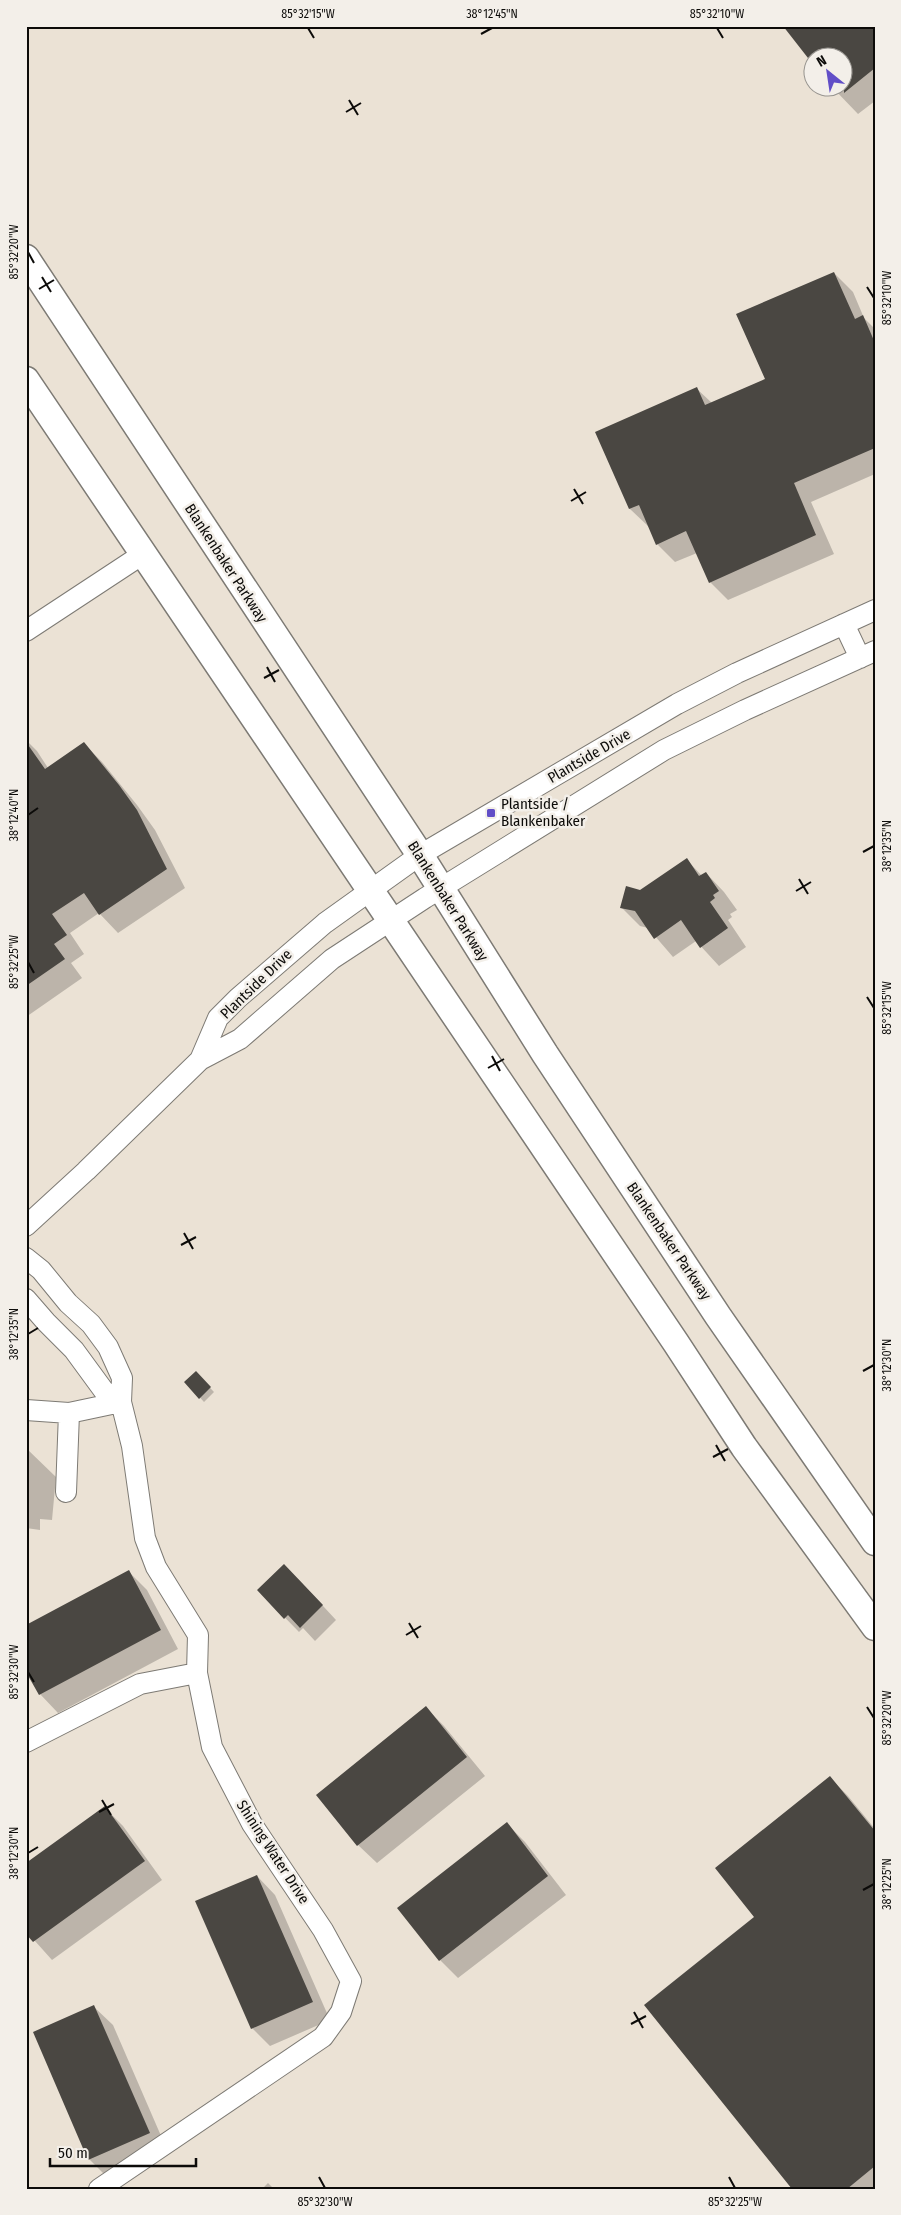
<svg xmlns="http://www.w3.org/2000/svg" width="901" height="2215" font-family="'Fira Sans Condensed',sans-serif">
  <rect width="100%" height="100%" fill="#f3efe9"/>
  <path fill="#ebe2d5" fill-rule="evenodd" d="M 26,26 L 875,26 L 875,2189 L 26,2189 ZM 814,58 L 844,58 L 844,88 L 814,88 Z"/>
  <path fill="#0003" d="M 784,26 L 875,26 L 875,101 L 858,114 L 833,88 L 844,88 L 844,58 L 814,58 L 814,63 Z
    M 834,273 L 853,292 L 864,318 L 875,329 L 875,474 L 811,502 L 834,554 L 728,600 L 710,582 L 697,553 L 675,562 L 657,544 L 649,527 L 630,509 L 597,432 L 697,389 L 712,403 L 766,379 Z
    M 26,740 L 37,751 L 48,768 L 84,744 L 102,762 L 137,805 L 155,830 L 185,888 L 118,933 L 99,913 L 70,933 L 84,954 L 71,963 L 82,978 L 26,1017 Z
    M 687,860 L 702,876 L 706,873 L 724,892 L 737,910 L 730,914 L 732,917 L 728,920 L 746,947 L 719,966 L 696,941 L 673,957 L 648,928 L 640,926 L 622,908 L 641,891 Z
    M 196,1373 L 214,1392 L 204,1402 L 186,1382 Z
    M 26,1448 L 56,1477 L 52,1520 L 40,1519 L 40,1530 L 26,1528 Z
    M 129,1572 L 147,1590 L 178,1649 L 58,1713 L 40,1694 Z
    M 298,1579 L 336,1620 L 315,1641 L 303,1628 L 299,1632 L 258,1590 Z
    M 426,1708 L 444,1726 L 485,1776 L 377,1863 L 358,1845 L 318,1795 Z
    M 830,1778 L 848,1796 L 875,1829 L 875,2189 L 793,2189 L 756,1917 Z
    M 105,1808 L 123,1826 L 162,1880 L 52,1960 L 26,1931 Z
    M 507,1824 L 525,1842 L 566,1895 L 458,1978 L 440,1960 Z
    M 257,1876 L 275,1895 L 330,2020 L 270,2046 L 252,2028 Z
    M 94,2007 L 113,2025 L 168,2152 L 108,2178 L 89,2159 Z
    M 268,2183 L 274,2189 L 262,2189 Z"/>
  <path fill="#4a4742" d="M 783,26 L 875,26 L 875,68 L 844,93 L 844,58 L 808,58 Z
    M 834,272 L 855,319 L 863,315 L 875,343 L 875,448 L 794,483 L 816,535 L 709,583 L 686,531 L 656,545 L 639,505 L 629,509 L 595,432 L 697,387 L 705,405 L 765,379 L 736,314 Z
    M 26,742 L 45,769 L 84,742 L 119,785 L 137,810 L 167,869 L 99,915 L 84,893 L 52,914 L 67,935 L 54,944 L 65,959 L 26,986 Z
    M 687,858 L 699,876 L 706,872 L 719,891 L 713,895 L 715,898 L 710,902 L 728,928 L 700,948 L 681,920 L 654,939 L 635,911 L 620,908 L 626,886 L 640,890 Z
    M 196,1371 L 211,1387 L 199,1399 L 184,1382 Z
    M 284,1564 L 323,1605 L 300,1628 L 288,1615 L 284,1619 L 257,1590 Z
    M 129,1570 L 161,1630 L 39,1695 L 26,1672 L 26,1625 Z
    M 426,1706 L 467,1757 L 357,1846 L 316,1795 Z
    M 830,1776 L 875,1831 L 875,2166 L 847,2189 L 792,2189 L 644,2005 L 754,1917 L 715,1868 Z
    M 105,1806 L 145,1861 L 33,1942 L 26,1934 L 26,1863 Z
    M 507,1822 L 548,1876 L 439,1961 L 397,1908 Z
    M 257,1875 L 313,2002 L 251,2029 L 195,1901 Z
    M 94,2005 L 150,2133 L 88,2160 L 33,2032 Z"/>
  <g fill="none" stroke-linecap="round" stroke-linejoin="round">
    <g stroke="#7d7a74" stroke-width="22">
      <path id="minor" d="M 844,624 L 860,658
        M 26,631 L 143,554
        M 200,1060 L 218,1018 L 238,998 L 325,923 L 420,855 L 677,704 L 737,673 L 875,610
        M 26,1226 L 86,1171 L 200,1060 L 240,1039 L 332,959 L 425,898 L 664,750 L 745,710 L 875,651
        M 26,1258 L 41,1270 L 68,1303 L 91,1324 L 108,1347 L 122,1378 L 121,1402 L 132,1446 L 145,1538 L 156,1567 L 198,1635 L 197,1673 L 212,1747 L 252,1824 L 323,1930 L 351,1981 L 341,2012 L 323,2037 L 99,2189
        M 26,1299 L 46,1322 L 74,1350 L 104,1391 L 121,1402
        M 26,1410 L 69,1413
        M 66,1492 L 69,1413 L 121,1402
        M 26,1742 L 140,1684 L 197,1673"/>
    </g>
    <g stroke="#7d7a74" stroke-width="29">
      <path id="major" d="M 26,258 L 420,855 L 545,1054 L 718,1316 L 875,1542
        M 26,380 L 676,1343 L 744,1447 L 875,1627"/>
    </g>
    <use href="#minor" stroke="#fff" stroke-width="20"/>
    <use href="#major" stroke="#fff" stroke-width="26"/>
  </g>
  <path fill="none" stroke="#0c0b09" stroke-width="2" d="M 308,28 L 314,38M 717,28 L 723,38M 481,34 L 492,28M 349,100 L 358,115M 346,112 L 361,103M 28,252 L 34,263M 42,277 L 51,292M 867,287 L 874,298M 39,289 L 54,280M 574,489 L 583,504M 571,501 L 586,492M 267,667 L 275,682M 264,678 L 279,670M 28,815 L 38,808M 863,852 L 874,846M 799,879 L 808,894M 796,891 L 811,882M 28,962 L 34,973M 867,997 L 874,1008M 492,1056 L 500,1071M 488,1068 L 504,1059M 184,1233 L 193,1249M 181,1245 L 196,1237M 28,1334 L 38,1328M 863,1371 L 874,1365M 716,1445 L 725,1461M 713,1457 L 728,1449M 409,1623 L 418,1638M 406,1635 L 421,1626M 28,1672 L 34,1682M 867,1707 L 874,1718M 102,1800 L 111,1815M 99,1812 L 114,1804M 28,1853 L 38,1847M 863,1890 L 874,1884M 634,2012 L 643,2028M 631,2024 L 646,2016M 319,2177 L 325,2188M 729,2177 L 735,2188"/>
  <rect fill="#614ec7" stroke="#f3efe9" stroke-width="2" x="486" y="808" width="10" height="10" rx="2.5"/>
  <g text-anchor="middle" stroke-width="5" stroke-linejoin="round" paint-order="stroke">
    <g font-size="15" fill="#0c0b09" stroke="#f3efe9">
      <text transform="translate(226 563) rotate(57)" y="5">Blankenbaker Parkway</text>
      <text transform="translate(589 756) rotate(-30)" y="5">Plantside Drive</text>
      <text transform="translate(448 901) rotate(58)" y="5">Blankenbaker Parkway</text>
      <text transform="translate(256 984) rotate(-44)" y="5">Plantside Drive</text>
      <text transform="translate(669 1241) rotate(56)" y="5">Blankenbaker Parkway</text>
      <text transform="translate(273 1852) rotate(57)" y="5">Shining Water Drive</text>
    </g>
    <g font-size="15" fill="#0c0b09" stroke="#f3efe9" text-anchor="start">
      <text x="501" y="809">Plantside /<tspan x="501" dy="17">Blankenbaker</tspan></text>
    </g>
  </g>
  <rect width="901" height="2215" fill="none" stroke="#f3efe9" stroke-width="55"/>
  <g transform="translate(828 72) rotate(330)"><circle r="24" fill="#f3efe9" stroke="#97948f"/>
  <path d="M0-4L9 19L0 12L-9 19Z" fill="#614ec7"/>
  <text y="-8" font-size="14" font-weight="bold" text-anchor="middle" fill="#0c0b09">N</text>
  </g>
  <path d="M50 2158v8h146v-8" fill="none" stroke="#0c0b09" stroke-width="2.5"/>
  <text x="58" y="2158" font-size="15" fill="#0c0b09" stroke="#f3efe9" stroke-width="4" paint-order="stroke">50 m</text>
  <rect x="28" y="28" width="846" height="2160" fill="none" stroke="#0c0b09" stroke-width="2"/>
  <g font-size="12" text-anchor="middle" fill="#0c0b09">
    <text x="308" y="18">85°32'15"W</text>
    <text x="492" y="18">38°12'45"N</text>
    <text x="717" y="18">85°32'10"W</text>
    <text transform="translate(14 252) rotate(-90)" y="4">85°32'20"W</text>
    <text transform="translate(887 298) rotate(-90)" y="4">85°32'10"W</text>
    <text transform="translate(14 815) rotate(-90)" y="4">38°12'40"N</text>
    <text transform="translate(887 846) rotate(-90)" y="4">38°12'35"N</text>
    <text transform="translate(14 962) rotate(-90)" y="4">85°32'25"W</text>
    <text transform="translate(887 1008) rotate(-90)" y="4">85°32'15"W</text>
    <text transform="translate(14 1334) rotate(-90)" y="4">38°12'35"N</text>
    <text transform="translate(887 1365) rotate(-90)" y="4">38°12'30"N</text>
    <text transform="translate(14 1672) rotate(-90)" y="4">85°32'30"W</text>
    <text transform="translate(887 1718) rotate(-90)" y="4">85°32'20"W</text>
    <text transform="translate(14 1853) rotate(-90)" y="4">38°12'30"N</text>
    <text transform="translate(887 1884) rotate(-90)" y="4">38°12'25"N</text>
    <text x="325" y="2206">85°32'30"W</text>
    <text x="735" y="2206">85°32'25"W</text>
  </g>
</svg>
